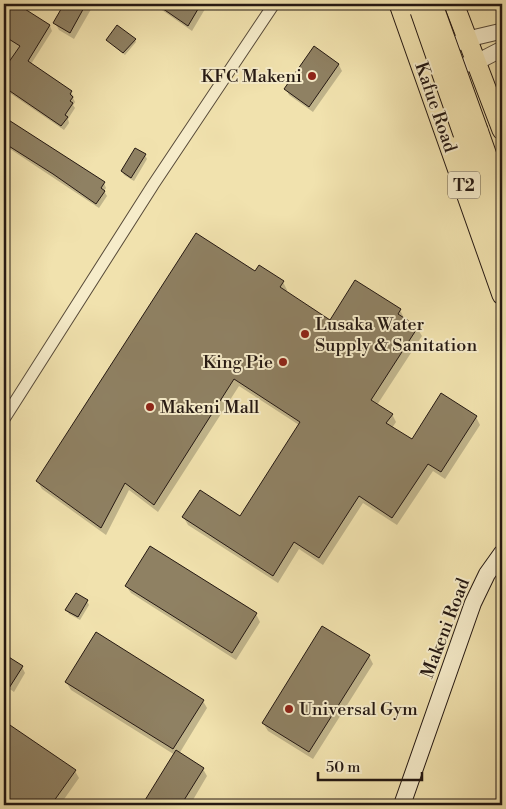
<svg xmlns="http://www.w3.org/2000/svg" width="506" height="809" font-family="'Libre Bodoni',serif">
  <rect width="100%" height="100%" fill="#f1e2ae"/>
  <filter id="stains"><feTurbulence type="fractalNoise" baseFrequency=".004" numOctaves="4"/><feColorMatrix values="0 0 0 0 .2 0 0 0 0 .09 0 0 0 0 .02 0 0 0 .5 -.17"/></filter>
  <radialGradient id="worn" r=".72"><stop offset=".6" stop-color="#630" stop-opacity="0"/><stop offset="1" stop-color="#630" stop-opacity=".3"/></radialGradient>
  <path fill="#0003" d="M 14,4 L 50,26 L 52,31 L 31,64 L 71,92 L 74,97 L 73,98 L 75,102 L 73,105 L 75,108 L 68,119 L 69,123 L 64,130 L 4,89 L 4,21 Z
    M 20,4 L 30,4 L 23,8 Z
    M 65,4 L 94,4 L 74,39 L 59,30 L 55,23 Z
    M 156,4 L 208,4 L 192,31 L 159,8 Z
    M 107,40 L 135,40 L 136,42 L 125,55 Z
    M 315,48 L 339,65 L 342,71 L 313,112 L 289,95 L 286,89 Z
    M 4,118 L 104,183 L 106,188 L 104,191 L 107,196 L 99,208 L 4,145 Z
    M 136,149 L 145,155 L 147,159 L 134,181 L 124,175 L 122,171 Z
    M 256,273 L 283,282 L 287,290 L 286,293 L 330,321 L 400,310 L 404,318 L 404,319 L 417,328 L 422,336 L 377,405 L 392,414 L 396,422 L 392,428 L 412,441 L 476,417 L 480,425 L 445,479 L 433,471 L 397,525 L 363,503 L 323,565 L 299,549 L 278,583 L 188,525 L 184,518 L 240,518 L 299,425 L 239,386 L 158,512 L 129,490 L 106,535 L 42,489 L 37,481 Z
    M 126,586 L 256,614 L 260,622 L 236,660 L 131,593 Z
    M 87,601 L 89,605 L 80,620 L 69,614 L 67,610 Z
    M 4,655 L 22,667 L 25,673 L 14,692 L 4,685 Z
    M 369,656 L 373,664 L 313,759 L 268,731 L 263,723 Z
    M 66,682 L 203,701 L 207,708 L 179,754 L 203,769 L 207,776 L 190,805 L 143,805 L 175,755 L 71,690 Z
    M 4,723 L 75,771 L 79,778 L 60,805 L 9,805 L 4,802 Z"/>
  <path fill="#8f8163" stroke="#241812" d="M 13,4 L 17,4 L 50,25 L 28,61 L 72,91 L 70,94 L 73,97 L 70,101 L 73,103 L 65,115 L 68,117 L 61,126 L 4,87 L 4,69 L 20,46 L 4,36 L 4,18 Z
    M 64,4 L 86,4 L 70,33 L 53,23 Z
    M 156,4 L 201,4 L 188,26 Z
    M 117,25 L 136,39 L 123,53 L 106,40 Z
    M 314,46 L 339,64 L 309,107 L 284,89 Z
    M 4,117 L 105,182 L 101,188 L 105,191 L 96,204 L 53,174 L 4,143 Z
    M 135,148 L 146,154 L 131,178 L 121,171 Z
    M 196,233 L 255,271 L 259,265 L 284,281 L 280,287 L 330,320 L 355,280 L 401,309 L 398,314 L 418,327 L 371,400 L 393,414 L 386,423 L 412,439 L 441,393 L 477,416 L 441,472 L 428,464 L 392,518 L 359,496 L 319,558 L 294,542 L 273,576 L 182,517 L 200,490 L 240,516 L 300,422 L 234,379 L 154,505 L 125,483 L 101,528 L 36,481 Z
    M 150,546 L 257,613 L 232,653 L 125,586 Z
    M 76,593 L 88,600 L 78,617 L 65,610 Z
    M 322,626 L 370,655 L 309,752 L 262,723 Z
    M 96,632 L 204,700 L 173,749 L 65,682 Z
    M 4,654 L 23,666 L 4,696 Z
    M 4,721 L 76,770 L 51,805 L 14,805 L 4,798 Z
    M 176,750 L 204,768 L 181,805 L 142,805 Z"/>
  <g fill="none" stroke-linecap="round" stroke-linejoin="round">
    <g stroke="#574a39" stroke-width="13">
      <path id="minor" d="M 4,419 L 153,185 L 274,4"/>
    </g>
    <g stroke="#574a39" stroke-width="17">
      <path id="tertiary" d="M 439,50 L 468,39 L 502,31
        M 446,69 L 477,62 L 502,49"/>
    </g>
    <g stroke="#241812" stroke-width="18">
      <path id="secondary" d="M 402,805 L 473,603 L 487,574 L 502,553"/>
    </g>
    <g stroke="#241812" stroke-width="21">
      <path id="primary" d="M 399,4 L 502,295
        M 454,4 L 502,130
        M 478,130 L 502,198
        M 463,134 L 502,245"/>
    </g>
    <use href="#minor" stroke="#f6ecca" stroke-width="11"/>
    <use href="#tertiary" stroke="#f6ecca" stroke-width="15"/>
    <use href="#secondary" stroke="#f6ecca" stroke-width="16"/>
    <use href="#primary" stroke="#f1e2ae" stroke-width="19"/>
    <g stroke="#241812" stroke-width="21" stroke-linecap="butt">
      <path id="primary-bridge" d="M 433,5 L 478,130
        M 420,11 L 463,134"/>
    </g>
    <use href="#primary-bridge" stroke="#f1e2ae" stroke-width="19"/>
  </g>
  <g fill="#8f2418" stroke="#f6ecca" stroke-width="2">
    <circle cx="312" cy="76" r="5"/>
    <circle cx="305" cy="334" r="5"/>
    <circle cx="283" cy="362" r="5"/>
    <circle cx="150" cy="407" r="5"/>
    <circle cx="289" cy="709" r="5"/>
  </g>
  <g text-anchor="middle" stroke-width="4" stroke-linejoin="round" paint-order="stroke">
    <rect fill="#f6ecca" stroke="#635849" stroke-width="1" x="448" y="171.5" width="32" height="27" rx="4"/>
    <g font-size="16" font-weight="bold" fill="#241812">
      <text x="464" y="191">T2</text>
    </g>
    <g font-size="18" fill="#241812" stroke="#f6ecca" text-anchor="start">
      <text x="302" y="82" text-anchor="end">KFC Makeni</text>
      <text x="315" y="330">Lusaka Water<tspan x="315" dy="21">Supply &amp; Sanitation</tspan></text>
      <text x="273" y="368" text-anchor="end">King Pie</text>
      <text x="160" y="413">Makeni Mall</text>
      <text x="299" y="715">Universal Gym</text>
    </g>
    <g font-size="18" fill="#241812" stroke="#f6ecca">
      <text transform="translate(436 107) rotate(71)" y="6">Kafue Road</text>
      <text transform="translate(445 628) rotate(-69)" y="6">Makeni Road</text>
    </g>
  </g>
  <rect width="506" height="809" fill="none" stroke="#f1e2ae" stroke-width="20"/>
  <rect x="5" y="5" width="496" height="799" fill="none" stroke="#241812" stroke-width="2.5"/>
  <rect x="10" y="10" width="486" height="789" fill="none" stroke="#241812"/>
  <path d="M318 772v8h104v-8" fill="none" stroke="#241812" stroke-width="2.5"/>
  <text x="326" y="772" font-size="15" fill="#241812" stroke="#f6ecca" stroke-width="4" paint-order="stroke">50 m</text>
  <rect width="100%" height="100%" filter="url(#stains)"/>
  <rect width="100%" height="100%" fill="url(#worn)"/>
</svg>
